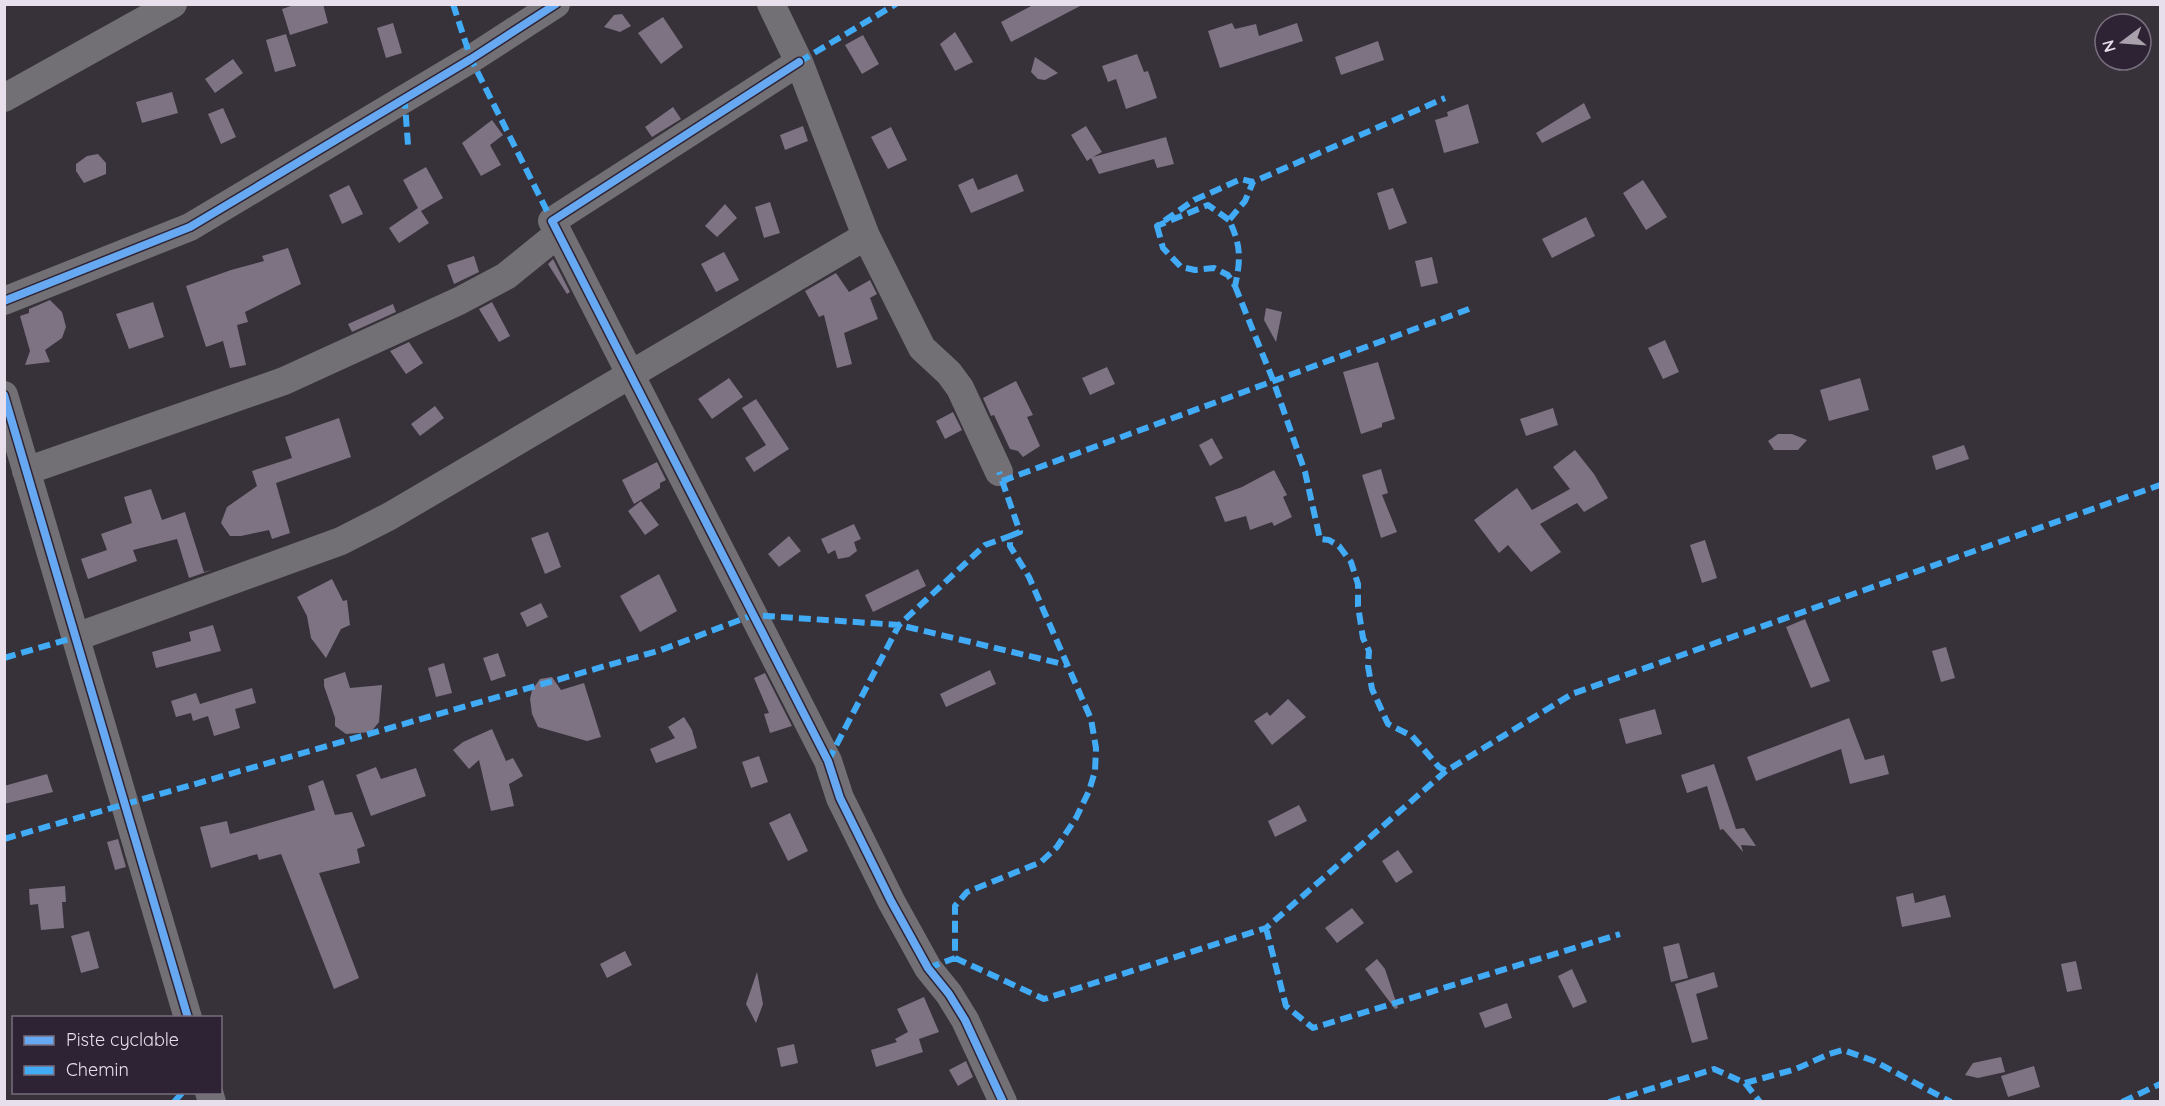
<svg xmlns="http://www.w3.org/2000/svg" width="2165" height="1106" font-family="Quicksand,sans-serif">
  <rect width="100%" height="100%" fill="#37313a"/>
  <path fill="#7d7383" d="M 297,4 L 323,4 L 328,23 L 290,35 L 282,9 Z
    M 1035,4 L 1084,4 L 1011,42 L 1001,22 Z
    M 622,14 L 631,26 L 620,32 L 604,27 L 614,15 Z
    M 663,17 L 683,47 L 661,64 L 638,33 Z
    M 393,23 L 402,53 L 386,58 L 377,28 Z
    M 1232,23 L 1235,29 L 1256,24 L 1259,36 L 1297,23 L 1303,41 L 1220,68 L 1208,31 Z
    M 955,32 L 973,62 L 955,71 L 940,44 Z
    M 286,34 L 296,66 L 275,72 L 266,40 Z
    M 863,35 L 879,64 L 862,74 L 845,45 Z
    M 1378,41 L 1384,60 L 1341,75 L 1335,57 Z
    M 1137,54 L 1144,72 L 1148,71 L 1157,98 L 1126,109 L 1116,79 L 1108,82 L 1102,66 Z
    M 1035,57 L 1058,73 L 1045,80 L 1038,79 L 1031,72 Z
    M 233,59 L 243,73 L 215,93 L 205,79 Z
    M 172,92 L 178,113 L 142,123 L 136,102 Z
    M 1584,103 L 1591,118 L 1542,143 L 1536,133 Z
    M 1468,104 L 1479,143 L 1444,153 L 1435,120 L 1448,116 L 1447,112 Z
    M 673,107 L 681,119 L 652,137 L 645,127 Z
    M 223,108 L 236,137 L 221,144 L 208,114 Z
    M 492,120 L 503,135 L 490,145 L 501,165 L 481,176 L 462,143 Z
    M 803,126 L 808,141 L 785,150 L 780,135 Z
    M 1086,126 L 1102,152 L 1093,157 L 1166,137 L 1174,164 L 1157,168 L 1154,159 L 1099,174 L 1091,158 L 1087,161 L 1071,135 Z
    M 891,127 L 907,160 L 888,169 L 871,137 Z
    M 98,154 L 106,163 L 106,174 L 84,183 L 76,171 L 76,164 L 87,156 Z
    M 426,167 L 443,198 L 421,211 L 429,223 L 399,243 L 389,228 L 418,208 L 403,180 Z
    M 1017,174 L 1024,191 L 971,213 L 958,185 L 973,178 L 978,190 Z
    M 1643,180 L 1667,217 L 1646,230 L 1623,193 Z
    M 349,185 L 363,214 L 342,224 L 329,195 Z
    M 1393,188 L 1407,223 L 1389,230 L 1377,193 Z
    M 770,202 L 780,233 L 764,238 L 755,207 Z
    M 725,204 L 737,218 L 717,237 L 705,226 Z
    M 1586,217 L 1595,236 L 1552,258 L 1542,239 Z
    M 288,248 L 301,284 L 245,312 L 248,322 L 237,325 L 246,365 L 230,368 L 223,341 L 206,347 L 186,286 L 231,270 L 264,261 L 262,256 Z
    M 724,252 L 739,280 L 716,292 L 701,264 Z
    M 474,256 L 479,272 L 454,284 L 447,265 Z
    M 1432,257 L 1438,283 L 1421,287 L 1415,261 Z
    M 553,259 L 570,292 L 567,294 L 548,264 Z
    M 836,273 L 849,292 L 870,280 L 877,294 L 870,298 L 878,319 L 844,333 L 852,364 L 837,368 L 824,315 L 819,317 L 805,291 Z
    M 50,300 L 62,312 L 66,327 L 62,338 L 45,350 L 50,362 L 25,365 L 30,351 L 20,316 L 29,313 L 29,309 Z
    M 153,302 L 164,337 L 129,349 L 116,314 Z
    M 492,302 L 510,336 L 499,342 L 479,309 Z
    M 393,304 L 396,312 L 352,332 L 348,324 Z
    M 1266,308 L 1282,312 L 1276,342 L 1264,320 Z
    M 1665,340 L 1679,372 L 1663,379 L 1648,348 Z
    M 409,342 L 423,363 L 406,374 L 390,351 Z
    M 1378,362 L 1395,419 L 1382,423 L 1382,427 L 1361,434 L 1343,372 Z
    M 1107,367 L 1115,384 L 1090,395 L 1082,378 Z
    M 729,378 L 743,397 L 712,419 L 698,399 Z
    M 1860,378 L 1869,410 L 1829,421 L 1820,390 Z
    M 1016,381 L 1033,415 L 1027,417 L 1040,446 L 1023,457 L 1018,451 L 1010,449 L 994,415 L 991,416 L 983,398 Z
    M 756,399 L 789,449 L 754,472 L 745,458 L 766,445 L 742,408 Z
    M 435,406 L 444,418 L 420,436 L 411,424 Z
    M 1553,408 L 1558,425 L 1526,436 L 1520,419 Z
    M 953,412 L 962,430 L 945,439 L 936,421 Z
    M 339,418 L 351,457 L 276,483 L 290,533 L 272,539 L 269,530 L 241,536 L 230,536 L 221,523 L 227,507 L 257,486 L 252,471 L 292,458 L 285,437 Z
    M 1778,434 L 1792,434 L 1807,440 L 1798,450 L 1774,450 L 1768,441 Z
    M 1212,438 L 1223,458 L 1210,466 L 1199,445 Z
    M 1964,445 L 1969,459 L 1936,470 L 1932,456 Z
    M 1575,450 L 1594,474 L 1608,498 L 1584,512 L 1577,503 L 1540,524 L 1561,552 L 1531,572 L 1508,545 L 1499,553 L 1474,520 L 1517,488 L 1532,510 L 1570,489 L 1553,467 Z
    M 657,462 L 666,480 L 660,483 L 660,488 L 634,504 L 622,480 Z
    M 1381,469 L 1388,493 L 1382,495 L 1397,532 L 1381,538 L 1362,475 Z
    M 1274,470 L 1287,495 L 1283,497 L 1292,517 L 1274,526 L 1272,522 L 1250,530 L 1246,516 L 1225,522 L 1215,497 L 1242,487 Z
    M 151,489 L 162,520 L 185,512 L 204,572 L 212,570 L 189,578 L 177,539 L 133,550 L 137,561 L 88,579 L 81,559 L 107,550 L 101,534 L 132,523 L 124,497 Z
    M 641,501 L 659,525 L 645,535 L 628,511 Z
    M 854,524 L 861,539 L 854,542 L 857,551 L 849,557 L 838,559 L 835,550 L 828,554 L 821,539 Z
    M 548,532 L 561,567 L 545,574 L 531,538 Z
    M 789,536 L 801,551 L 779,567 L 768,554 Z
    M 1705,540 L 1717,578 L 1702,583 L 1690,545 Z
    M 918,569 L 926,586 L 873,612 L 865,595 Z
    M 659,574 L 677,611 L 640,632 L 620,596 Z
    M 332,579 L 343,601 L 347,600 L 350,625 L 341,629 L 326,658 L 311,638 L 307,616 L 297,597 Z
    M 541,603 L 548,617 L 527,627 L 520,613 Z
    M 1805,619 L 1830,681 L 1811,688 L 1786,627 Z
    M 213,625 L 221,651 L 156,668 L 152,652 L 191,641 L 189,632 Z
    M 1946,647 L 1955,678 L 1941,682 L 1932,651 Z
    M 498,653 L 506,676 L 491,681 L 483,658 Z
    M 444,663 L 452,693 L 436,697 L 428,668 Z
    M 990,670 L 996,684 L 946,707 L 940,694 Z
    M 345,672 L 350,688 L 382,685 L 379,722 L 371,732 L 346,734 L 335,726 L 335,718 L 324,686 L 324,679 Z
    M 765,673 L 792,726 L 770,733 L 764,714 L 769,713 L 754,678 Z
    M 552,677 L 561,690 L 584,683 L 601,737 L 587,741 L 538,727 L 532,714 L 530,699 L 532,690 L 540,679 Z
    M 252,688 L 256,703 L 235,709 L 240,728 L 214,736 L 208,716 L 193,721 L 191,713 L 176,717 L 171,701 L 196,693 L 200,704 Z
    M 1288,699 L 1306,717 L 1272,745 L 1254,721 L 1267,712 L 1270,716 Z
    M 1655,709 L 1662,734 L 1626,744 L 1619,719 Z
    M 684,717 L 692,730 L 697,748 L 656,763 L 650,749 L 675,738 L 668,727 Z
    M 1849,718 L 1865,760 L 1884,755 L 1889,774 L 1850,784 L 1841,749 L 1756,781 L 1747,757 Z
    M 492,729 L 506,761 L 513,758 L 523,776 L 509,784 L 514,806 L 491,811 L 479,760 L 469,769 L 453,750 L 463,742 Z
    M 759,756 L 768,782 L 751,788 L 742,762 Z
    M 1714,764 L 1736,829 L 1744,828 L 1756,846 L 1741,845 L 1743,852 L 1723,829 L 1720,830 L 1707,786 L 1687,793 L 1681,775 Z
    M 376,767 L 381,779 L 416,768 L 426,796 L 371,816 L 356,775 Z
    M 47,774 L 53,792 L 4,804 L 4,786 Z
    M 323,780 L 335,815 L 352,812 L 365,846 L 357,849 L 360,863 L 319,873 L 359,978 L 334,989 L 281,854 L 259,860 L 257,854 L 211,868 L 200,827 L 227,821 L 230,834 L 315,810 L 308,786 Z
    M 1299,805 L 1307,821 L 1275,837 L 1268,821 Z
    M 790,813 L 808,851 L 788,861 L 769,823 Z
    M 118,839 L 126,867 L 115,870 L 107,842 Z
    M 1398,850 L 1413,872 L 1396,883 L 1382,861 Z
    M 65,886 L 66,902 L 62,902 L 64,928 L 41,930 L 38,904 L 30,905 L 29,889 Z
    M 1913,893 L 1915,903 L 1945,895 L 1951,917 L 1902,927 L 1896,897 Z
    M 1352,908 L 1364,923 L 1337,943 L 1325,928 Z
    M 89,931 L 99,968 L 81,973 L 71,936 Z
    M 1679,943 L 1688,978 L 1671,982 L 1663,947 Z
    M 625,951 L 632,965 L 607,978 L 600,964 Z
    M 1377,959 L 1385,969 L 1398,1008 L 1395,1009 L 1365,969 Z
    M 2076,961 L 2082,989 L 2067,992 L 2061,964 Z
    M 1572,969 L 1587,1002 L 1573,1008 L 1558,976 Z
    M 757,972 L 763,1004 L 756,1023 L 746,1004 Z
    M 1714,972 L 1718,987 L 1696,994 L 1708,1039 L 1692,1043 L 1675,984 Z
    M 924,997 L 939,1032 L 919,1039 L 923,1052 L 876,1067 L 871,1050 L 897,1042 L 895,1039 L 908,1032 L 897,1009 Z
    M 1507,1003 L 1512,1018 L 1485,1028 L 1479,1013 Z
    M 794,1044 L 798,1063 L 781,1067 L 777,1048 Z
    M 2001,1057 L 2005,1072 L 1978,1078 L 1965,1075 L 1973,1063 Z
    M 966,1061 L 973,1077 L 958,1086 L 949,1070 Z
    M 2034,1066 L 2040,1087 L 2008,1097 L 2001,1076 Z"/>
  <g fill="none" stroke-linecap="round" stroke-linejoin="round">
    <path stroke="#727074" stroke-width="28" d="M 771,4 L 799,62 L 866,236 L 922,348 L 949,373 L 960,388 L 999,472
      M 799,62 L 552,221 L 828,761 L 840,798 L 891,901 L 928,968 L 949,994 L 965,1020 L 1003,1102
      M 4,98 L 173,4
      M 4,301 L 190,227 L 471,59 L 556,4
      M 4,395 L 188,1018
      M 26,471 L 284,381 L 459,301 L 506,276 L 558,234
      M 76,637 L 341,541 L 390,516 L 866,236
      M 209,1092 L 212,1102"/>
    <path stroke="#42abf6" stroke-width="6" stroke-dasharray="12 6" stroke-linecap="butt" d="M 453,4 L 471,59 L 552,221
      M 799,62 L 896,4
      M 407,97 L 405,104 L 408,145
      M 1229,220 L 1208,205 L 1157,226 L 1194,200 L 1208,194 L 1241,179 L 1253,182 L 1445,98
      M 1157,226 L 1163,248 L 1181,267 L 1195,270 L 1214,268 L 1228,275 L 1235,286 C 1241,259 1241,245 1229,220 L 1245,201 L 1253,182
      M 1235,286 L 1273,380 L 1305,472 L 1320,539 L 1329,540 L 1339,546 L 1351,562 L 1358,584 L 1358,606 L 1363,638 L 1369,651 L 1368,666 L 1372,689 L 1388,724 L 1412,736 L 1439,767 L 1446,771
      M 1002,481 L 1469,309
      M 4,658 L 76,637
      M 828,761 L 899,625 L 985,545 L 1010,536
      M 4,839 L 661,650 L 753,615 L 899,625 L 1067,665
      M 1266,928 L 1286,1006 L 1313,1028 L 1620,934
      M 955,958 L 1044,999 L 1266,928 L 1446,771 L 1572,694 L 2160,485
      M 928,968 L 955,958 L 955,906 L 967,892 L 1041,862 L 1057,847 L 1076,818 L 1089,791 L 1095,771 L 1096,748 L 1091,719 L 1029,577 L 1010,546 L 1010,536 L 1020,532 L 999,472
      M 1745,1083 L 1760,1102
      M 174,1102 L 183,1092
      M 1609,1102 L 1714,1069 L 1745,1083 L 1796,1069 L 1829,1054 L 1843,1050 L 1874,1061 L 1951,1102
      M 2122,1102 L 2160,1084"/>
    <g stroke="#2e2334" stroke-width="11">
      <path id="cycleway" d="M 799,62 L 552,221 L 828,761 L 840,798 L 891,901 L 928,968 L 949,994 L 965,1020 L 1003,1102
        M 4,301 L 190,227 L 471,59 L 556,4
        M 4,395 L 188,1018"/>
    </g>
    <use href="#cycleway" stroke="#66a8f1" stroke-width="8"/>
  </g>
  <rect width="2165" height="1106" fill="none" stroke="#e7dfeb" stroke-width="12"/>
  <rect x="12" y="1016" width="210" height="78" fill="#2e2334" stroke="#786e7d" stroke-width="1.5"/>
  <rect x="24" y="1036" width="30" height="9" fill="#66a8f1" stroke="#786e7d" stroke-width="1.5"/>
  <text x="66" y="1046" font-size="18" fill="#e7dfeb">Piste cyclable</text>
  <rect x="24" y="1066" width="30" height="9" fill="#42abf6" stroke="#786e7d" stroke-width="1.5"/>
  <text x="66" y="1076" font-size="18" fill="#e7dfeb">Chemin</text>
  <g transform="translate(2123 42) rotate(254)"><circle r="28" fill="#2e2334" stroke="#786e7d" stroke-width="1.5"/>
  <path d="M0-4.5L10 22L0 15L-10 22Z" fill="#a9a2ad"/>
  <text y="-9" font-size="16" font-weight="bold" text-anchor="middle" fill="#e7dfeb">N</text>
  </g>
</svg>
